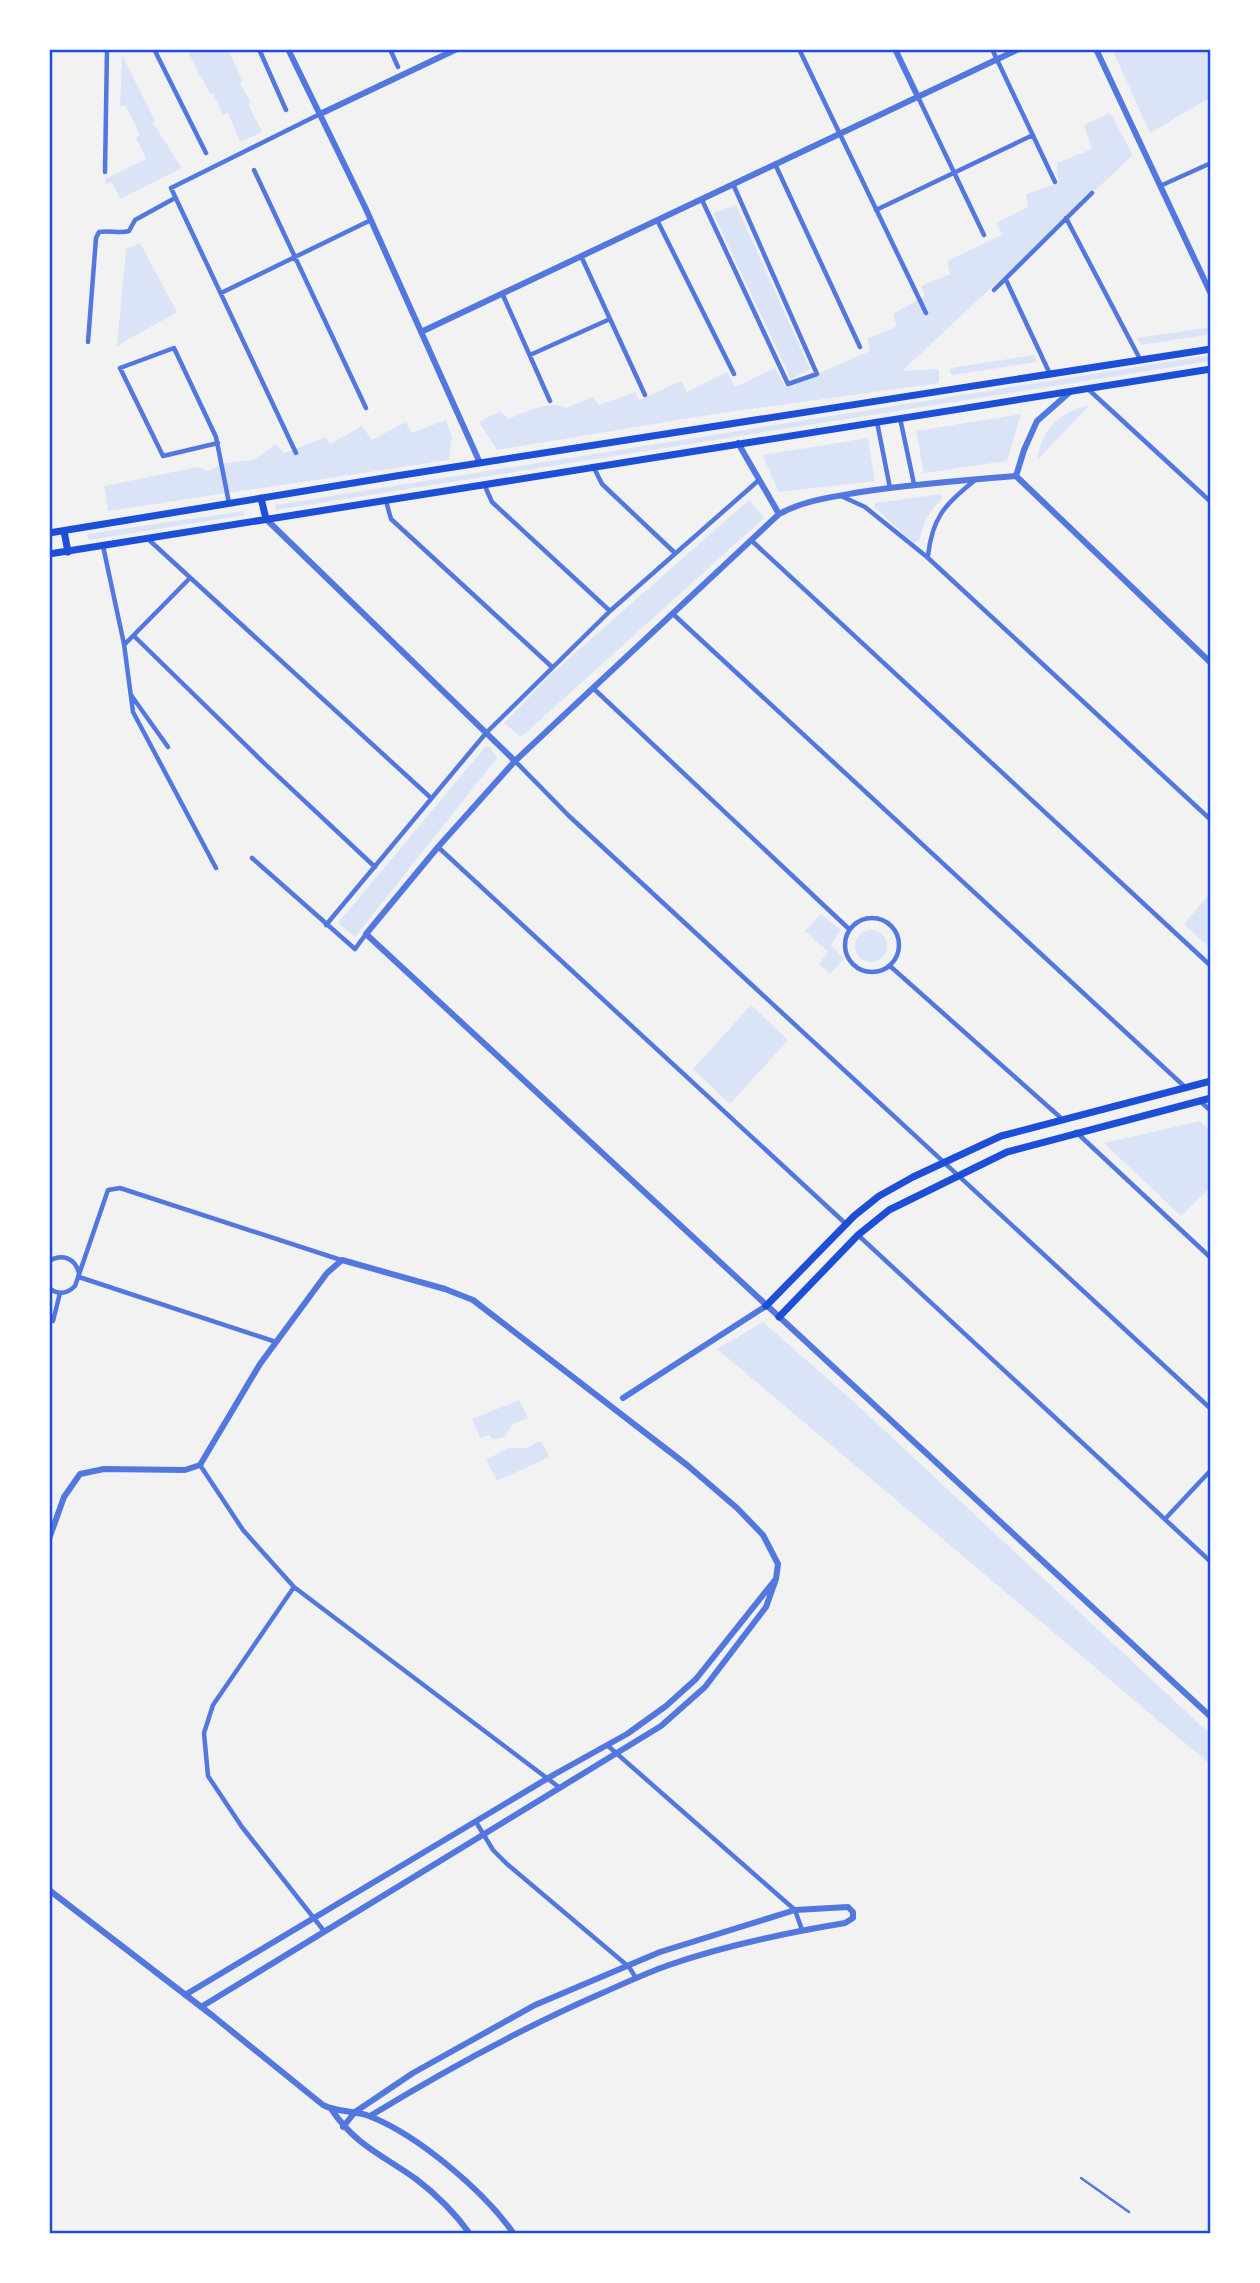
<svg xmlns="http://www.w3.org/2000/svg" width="1260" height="2283" font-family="Mulish,sans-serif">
  <rect width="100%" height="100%" fill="#f2f2f2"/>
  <path fill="#dbe4f7" d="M 186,49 L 228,49 L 243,82 L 240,84 L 251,102 L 248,104 L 262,132 L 240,142 L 228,113 L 223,115 L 213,93 L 210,94 Z
    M 1112,49 L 1211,49 L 1211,97 L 1150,133 Z
    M 122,55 L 155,121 L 153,123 L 182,168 L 120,199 L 112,182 L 105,184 L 105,179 L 146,159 L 136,138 L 140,135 L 126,106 L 120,106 Z
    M 1110,113 L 1133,155 L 902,371 L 939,369 L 939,383 L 714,414 L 497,450 L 479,422 L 500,411 L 508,419 C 525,413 548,399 566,408 L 592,397 L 599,405 L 635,392 L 639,400 L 681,381 L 687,392 L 727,372 L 735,387 L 775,368 L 785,386 L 790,386 L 870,351 L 867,339 L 897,326 L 893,314 L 925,296 L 921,286 L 950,274 L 947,261 L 1002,235 L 996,223 L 1028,207 L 1026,194 L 1058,183 L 1057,163 L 1092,149 L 1084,125 Z
    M 736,205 L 810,369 L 791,379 L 713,213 Z
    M 140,243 L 177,312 L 117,346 L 126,249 Z
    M 1211,327 L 1211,334 L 1142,345 L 1137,338 Z
    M 1034,355 L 1037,362 L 952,375 L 949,372 L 951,368 Z
    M 1211,355 L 1211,361 L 276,510 L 275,505 Z
    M 1090,405 L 1038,459 C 1040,429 1062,411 1090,405 Z
    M 1021,414 L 1007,461 L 924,473 L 916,431 Z
    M 446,420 L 452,437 L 449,460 L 108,511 L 104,486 L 198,467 L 208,471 L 225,463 L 253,460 L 276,444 L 284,453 L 326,437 L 330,444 L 362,426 L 372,440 L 406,422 L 412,433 Z
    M 868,438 L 875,481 L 779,492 L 762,455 Z
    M 941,494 L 942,499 C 928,512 923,522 920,540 L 914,543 L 874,507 L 875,503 Z
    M 749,500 L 764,518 L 521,737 L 504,723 L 549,676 Z
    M 243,511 L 245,515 L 89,540 L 87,534 Z
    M 486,746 L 491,748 L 497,758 L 355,937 L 338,923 Z
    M 1211,892 L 1211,949 L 1184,924 Z
    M 821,914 L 841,930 L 831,945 L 844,959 L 830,974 L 819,964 L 828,952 L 805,931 Z
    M855 946a16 16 0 1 1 32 0a16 16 0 1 1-32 0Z
    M 751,1005 L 788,1040 L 730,1104 L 693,1069 Z
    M 1200,1121 L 1211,1131 L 1211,1186 L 1181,1216 L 1104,1143 Z
    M 763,1322 L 854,1402 L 1211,1735 L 1211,1765 L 717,1349 Z
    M 519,1400 L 528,1418 L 514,1423 L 504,1437 L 493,1440 L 489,1435 L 480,1438 L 472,1419 Z
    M 538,1442 L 542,1442 L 549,1457 L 497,1481 L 486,1460 L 508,1448 L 527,1448 Z"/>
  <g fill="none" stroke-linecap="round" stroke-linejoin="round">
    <path stroke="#5277de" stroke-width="2.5" d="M 1081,2178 L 1129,2212"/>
    <path stroke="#5277de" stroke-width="4.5" d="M 154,49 L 206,153
      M 259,49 L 286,110
      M 390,49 L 398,67
      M 799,49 L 926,313
      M 992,49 L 1055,182
      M 918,97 L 984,235
      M 775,164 L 860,347
      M 254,170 L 366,408
      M 105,172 L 107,49
      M 1160,186 L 1211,163
      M 702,200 L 788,384 L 817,374 L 733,184
      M 876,210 L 1033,135
      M 1066,218 L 1140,359
      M 657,220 L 734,374
      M 581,256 L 645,395
      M 1006,280 L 1050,374
      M 994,290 L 1092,193
      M 221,293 L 371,220
      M 502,293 L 550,401
      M 88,342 L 96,238 L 99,232 C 110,230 119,234 129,231 L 135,220 L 175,198
      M 530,355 L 610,319
      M 1088,389 L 1211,502
      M 900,418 L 914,484
      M 877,422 L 890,488
      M 218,443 L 163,456 L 120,368 L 174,348 L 216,437 L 229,503
      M 296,453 L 171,188 L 320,114
      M 593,466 L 602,484 L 675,553
      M 484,484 L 492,502 L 610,611
      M 841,496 L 865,507 L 927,557 L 1211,820
      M 386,501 L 391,519 L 552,667
      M 148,539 L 431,798
      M 752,541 L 1211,966
      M 103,546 L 124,644 L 133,712 L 216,868
      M 928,556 C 932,518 945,504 974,481
      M 673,614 L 1185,1087
      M 134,636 L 265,764 L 375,867
      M 125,644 L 189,579
      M 593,688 L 849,929
      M 131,695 L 168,747
      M 515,761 L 569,816 L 1211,1409
      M 438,847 L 846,1224
      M 252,858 L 355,949 L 366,934
      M845 945a27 27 0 1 1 54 0a27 27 0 1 1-54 0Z
      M 326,925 L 486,733 L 610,611 L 759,480
      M 890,966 L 1061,1118
      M 1201,1102 L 1211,1111
      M 1076,1132 L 1211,1258
      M 858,1235 L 1211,1562
      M 49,1261 C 62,1253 75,1258 79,1273
      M 79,1277 L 276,1342
      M 49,1288 C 58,1295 67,1294 75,1286 L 108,1190 L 120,1188 L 341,1260
      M 53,1321 L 60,1293
      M 200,1465 L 243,1530 L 294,1587 L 560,1788
      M 1165,1519 L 1211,1470
      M 294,1587 L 213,1705 L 204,1733 L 208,1776 L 242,1827 L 324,1931
      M 607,1745 L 795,1910 L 802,1930
      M 476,1822 L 493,1850 L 507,1864 L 629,1967 L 636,1978"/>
    <path stroke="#5277de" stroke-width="6" d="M 288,49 L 365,207 L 480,463
      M 895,49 L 918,97
      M 1096,49 L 1211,294
      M 320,114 L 457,49
      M 421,332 L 1019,49
      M 738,443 L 779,514
      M 1016,476 C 964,480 913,484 861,492 C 832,497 805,500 779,514 L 515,761 L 438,847 L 366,934 L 1211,1717
      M 1016,476 L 1211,663
      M 1016,476 L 1024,450 L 1037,421 L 1070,392
      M 266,519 L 515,761
      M 623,1398 L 766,1306
      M 49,1539 L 64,1497 L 80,1474 L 104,1469 L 185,1470 L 200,1465 L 260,1364 L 327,1273 L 342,1260 L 445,1289 L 473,1300 L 687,1465 L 737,1508 L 763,1535 L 778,1564 L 776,1579 L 766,1607 L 705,1687 L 661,1726 L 201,2007
      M 49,1890 L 213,2016 L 323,2105 C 338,2113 354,2110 369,2116 C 418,2135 484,2191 514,2234
      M 185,1995 L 555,1774 L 627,1734 L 666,1706 L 696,1679 L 775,1580
      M 332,2110 C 355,2145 384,2156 416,2179 C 437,2195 455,2213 470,2234
      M 343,2127 L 355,2112 L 413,2073 L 535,2005 L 660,1952 L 795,1910 L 848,1907 L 853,1912 L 853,1918 L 845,1923 C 785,1933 726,1945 669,1965 C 646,1973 623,1984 600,1994 C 520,2029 444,2071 370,2116"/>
    <path stroke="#1d4ed8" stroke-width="7" d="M 261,498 L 266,519
      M 64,531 L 68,552
      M 49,533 L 396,476 L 1211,349
      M 49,554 L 1211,369
      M 766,1306 L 854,1216 L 879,1196 L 913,1177 L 1001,1136 L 1211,1081
      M 779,1317 L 858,1235 L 889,1210 L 1007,1152 L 1211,1098"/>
  </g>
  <rect width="1260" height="2283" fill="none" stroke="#ffffff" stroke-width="102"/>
  <rect x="51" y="51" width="1158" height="2181" fill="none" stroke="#1d4ed8" stroke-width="2.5"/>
</svg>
